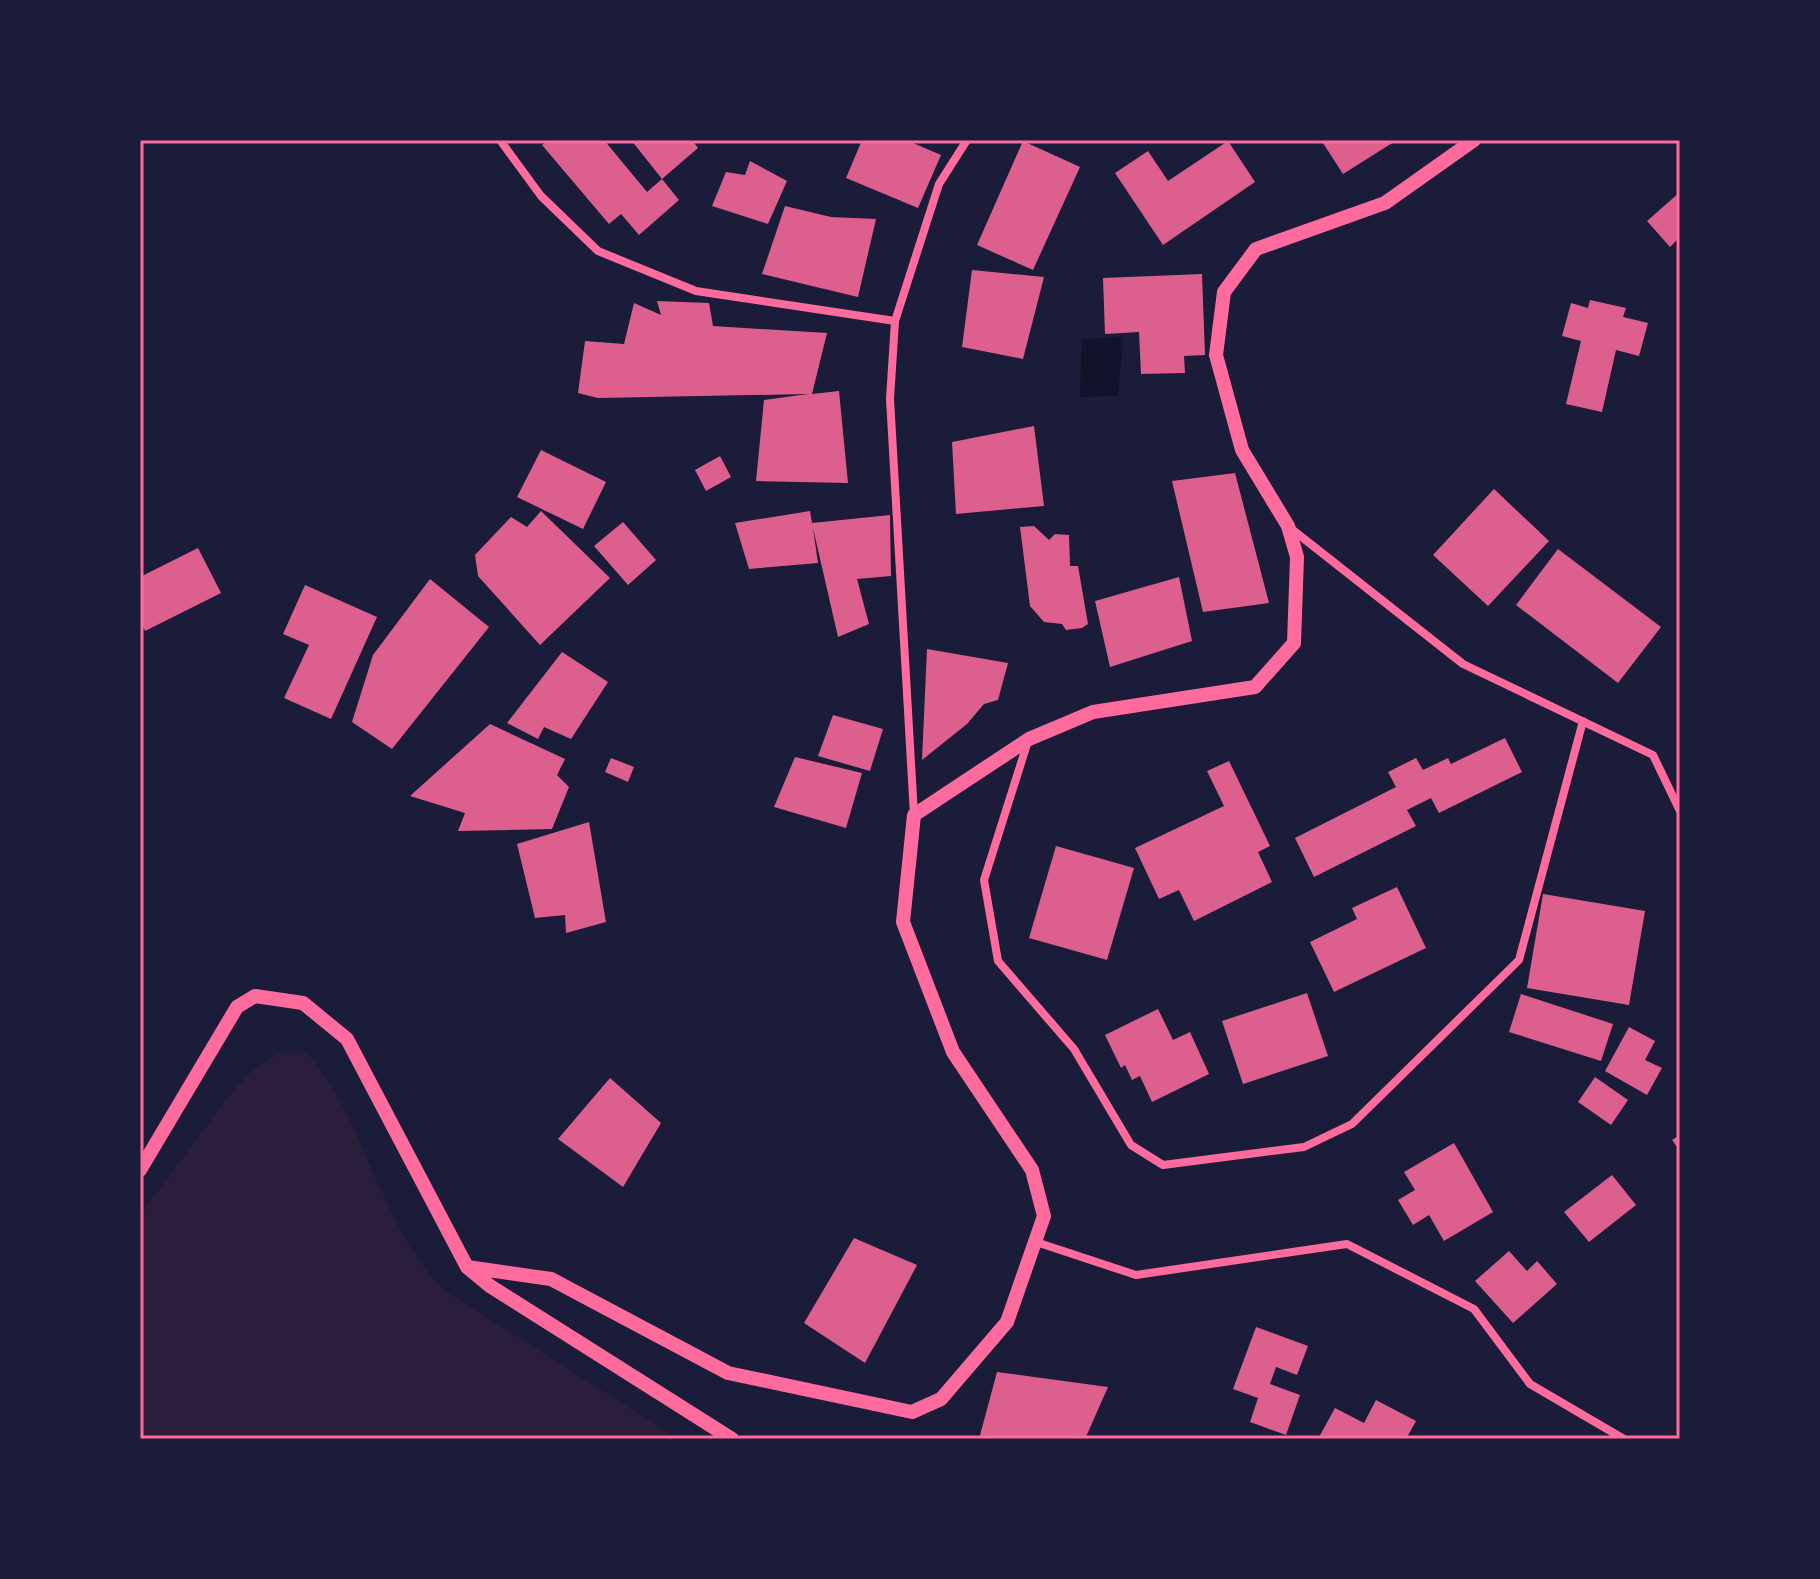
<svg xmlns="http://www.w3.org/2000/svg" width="1820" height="1579" font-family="'Noto Sans',sans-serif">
  <rect width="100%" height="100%" fill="#1b1b3a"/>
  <path fill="#2a1e3b" d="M 281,1052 L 307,1053 C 369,1124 378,1227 447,1292 L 679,1439 L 140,1439 L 140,1215 L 232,1092 L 256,1067 Z"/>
  <path fill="#12122b" d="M 1123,337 L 1118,396 L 1080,397 L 1082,339 Z"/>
  <path fill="#dd5f8e" d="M 549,140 L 604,140 L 647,192 L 662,179 L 679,200 L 639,235 L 621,214 L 609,224 L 542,145 Z
    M 631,140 L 692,140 L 698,148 L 662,179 Z
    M 862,140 L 906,140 L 941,155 L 918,208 L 846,178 Z
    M 1321,140 L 1397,140 L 1343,174 Z
    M 1023,141 L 1080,167 L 1033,270 L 977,245 Z
    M 1228,141 L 1255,182 L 1163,245 L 1115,173 L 1148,151 L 1168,181 Z
    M 750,161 L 787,181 L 768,224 L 712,206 L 726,172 L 745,175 Z
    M 1680,192 L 1680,237 L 1670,247 L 1647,221 Z
    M 785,206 L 831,217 L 876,219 L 858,297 L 762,274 Z
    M 972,270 L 1044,277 L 1023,359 L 962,347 Z
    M 1202,274 L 1205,355 L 1184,356 L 1185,373 L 1141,374 L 1139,332 L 1105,334 L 1103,278 Z
    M 1590,300 L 1626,308 L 1623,317 L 1648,323 L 1639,356 L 1616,350 L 1602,412 L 1566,404 L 1581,341 L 1562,336 L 1571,303 L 1588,308 Z
    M 657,301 L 709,303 L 713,326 L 827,333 L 812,394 L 839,391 L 848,483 L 756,481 L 764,400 L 808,394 L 598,398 L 578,393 L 585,341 L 624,344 L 634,303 L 661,315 Z
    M 1034,426 L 1044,506 L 956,514 L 952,442 Z
    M 541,450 L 606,482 L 583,529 L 517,497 Z
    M 720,456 L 731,477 L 706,491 L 695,470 Z
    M 1235,473 L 1269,603 L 1203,612 L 1172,481 Z
    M 1494,489 L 1549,541 L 1488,606 L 1433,555 Z
    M 541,511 L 610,578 L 540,645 L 478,576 L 475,555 L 511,517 L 527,527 Z
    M 810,511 L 812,523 L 890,515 L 891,576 L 857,579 L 869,624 L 838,637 L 813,528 L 818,563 L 749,569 L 735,523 Z
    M 623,522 L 656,560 L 628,585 L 594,546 Z
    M 1034,526 L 1049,540 L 1055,534 L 1069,535 L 1070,566 L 1078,566 L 1088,624 L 1082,628 L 1066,630 L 1062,624 L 1044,622 L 1030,606 L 1020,527 Z
    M 198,548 L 221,593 L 145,631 L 140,620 L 140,577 Z
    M 1558,549 L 1661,627 L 1618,683 L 1516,605 Z
    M 1179,577 L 1192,641 L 1110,667 L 1095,601 Z
    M 430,579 L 489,627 L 392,749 L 352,722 L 373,655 Z
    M 305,585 L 377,617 L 331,719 L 284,698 L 309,645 L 283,634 Z
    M 927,649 L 1008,663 L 998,700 L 984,704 L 967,724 L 922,760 Z
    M 562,652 L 608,682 L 571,739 L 544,727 L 538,739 L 507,723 Z
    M 833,715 L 883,729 L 870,771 L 818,756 Z
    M 490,724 L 565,759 L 557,775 L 569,787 L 552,829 L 458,831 L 465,813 L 410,796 Z
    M 1505,738 L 1522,772 L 1439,813 L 1431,798 L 1407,810 L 1416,826 L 1314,877 L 1295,838 L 1396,787 L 1388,772 L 1416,758 L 1423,770 L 1448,758 L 1451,764 Z
    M 795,757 L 862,773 L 846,828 L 774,807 Z
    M 611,758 L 634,767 L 628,782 L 605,772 Z
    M 1229,761 L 1270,846 L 1258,852 L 1272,882 L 1194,921 L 1179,890 L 1159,899 L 1135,848 L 1224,806 L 1207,771 Z
    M 589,822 L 606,922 L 566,933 L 565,915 L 535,918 L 517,844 Z
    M 1056,846 L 1134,868 L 1107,960 L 1029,938 Z
    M 1397,887 L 1426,948 L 1334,992 L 1310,942 L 1357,919 L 1352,908 Z
    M 1543,894 L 1645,911 L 1629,1005 L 1527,988 Z
    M 1307,993 L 1328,1056 L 1243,1084 L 1222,1021 Z
    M 1521,994 L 1613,1024 L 1601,1061 L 1509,1032 Z
    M 1158,1009 L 1173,1040 L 1190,1032 L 1209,1074 L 1152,1102 L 1140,1076 L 1132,1080 L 1125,1065 L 1121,1068 L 1105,1035 Z
    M 1629,1027 L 1655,1041 L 1645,1060 L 1662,1068 L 1647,1095 L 1605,1071 Z
    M 1595,1077 L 1628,1100 L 1611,1125 L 1578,1102 Z
    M 610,1078 L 661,1123 L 623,1187 L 558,1139 Z
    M 1680,1135 L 1680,1151 L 1672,1140 Z
    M 1454,1143 L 1493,1212 L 1444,1241 L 1429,1215 L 1413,1225 L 1398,1200 L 1415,1190 L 1404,1172 Z
    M 1612,1175 L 1636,1205 L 1589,1242 L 1564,1212 Z
    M 854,1238 L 917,1265 L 865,1363 L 804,1323 Z
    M 1509,1251 L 1527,1271 L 1537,1261 L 1557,1284 L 1513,1323 L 1475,1281 Z
    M 1256,1327 L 1308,1346 L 1297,1375 L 1276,1367 L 1270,1384 L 1300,1395 L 1286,1435 L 1250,1422 L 1258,1398 L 1233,1389 Z
    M 997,1372 L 1108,1387 L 1085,1439 L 979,1439 Z
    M 1376,1400 L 1416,1421 L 1406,1439 L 1318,1439 L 1335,1408 L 1364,1423 Z"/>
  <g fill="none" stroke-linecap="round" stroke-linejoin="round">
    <path stroke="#ff6b9d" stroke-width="8" d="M 500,140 L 541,196 L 598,251 L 696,291 L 895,321
      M 1289,527 L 1463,664 L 1653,755 L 1680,811
      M 1028,741 L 984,880 L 998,961 L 1074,1049 L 1131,1145 L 1163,1165 L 1304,1147 L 1352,1124 L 1519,960 L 1583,721
      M 914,815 L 890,399 L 895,321 L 939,184 L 967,140
      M 1036,1242 L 1136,1275 L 1347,1244 L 1474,1309 L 1530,1384 L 1624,1439"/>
    <path stroke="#ff6b9d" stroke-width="14" d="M 140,1170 L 237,1007 L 255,996 L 303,1003 L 347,1039 L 467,1267 L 490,1286 L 732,1439
      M 467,1267 L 551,1279 L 728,1373 L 912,1412 L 941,1399 L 1007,1322 L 1044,1216 L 1032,1170 L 953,1052 L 903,922 L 914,815 L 1029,739 L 1093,712 L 1255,687 L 1294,643 L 1297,557 L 1288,526 L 1242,450 L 1216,355 L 1224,292 L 1256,249 L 1385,203 L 1474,140"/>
  </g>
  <rect width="1820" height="1579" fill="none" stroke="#1b1b3a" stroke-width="284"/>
  <rect x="142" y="142" width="1536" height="1295" fill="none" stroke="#ff6b9d" stroke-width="3"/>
</svg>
